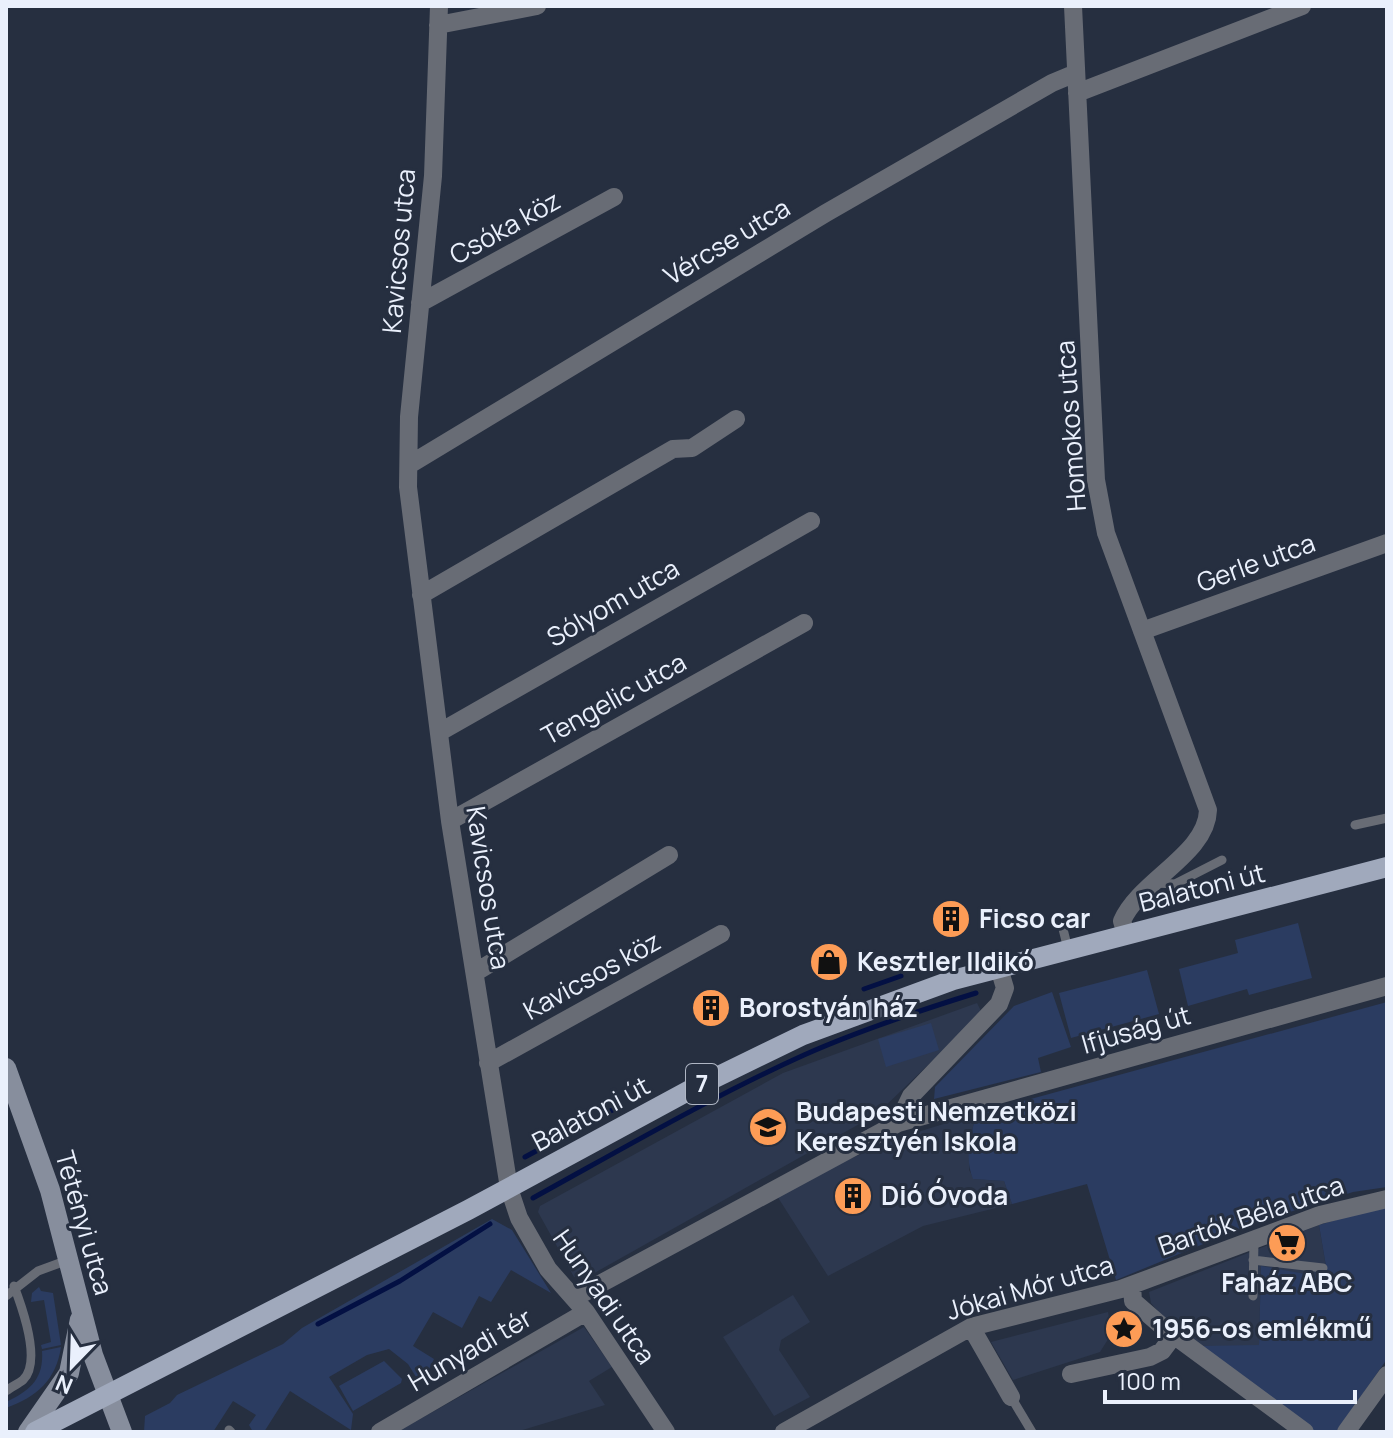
<svg xmlns="http://www.w3.org/2000/svg" width="1393" height="1438" font-family="Manrope,sans-serif">
  <rect width="100%" height="100%" fill="#262f40"/>
  <path fill="#2d384f" d="M 977,1003 L 982,1013 L 877,1114 L 589,1276 L 574,1277 L 538,1212 L 540,1206 L 783,1073 Z
    M 976,1114 L 970,1140 L 969,1170 L 974,1179 L 1004,1181 L 1012,1204 L 923,1226 L 828,1276 L 777,1196 L 832,1167 L 895,1139 Z
    M 1319,1225 L 1328,1278 L 1261,1267 L 1259,1346 L 1201,1346 L 1166,1321 L 1151,1303 L 1149,1292 Z
    M 793,1295 L 810,1322 L 781,1340 L 779,1350 L 810,1397 L 774,1416 L 723,1337 Z
    M 1108,1312 L 1112,1333 L 1100,1352 L 1013,1380 L 991,1342 Z
    M 584,1327 L 612,1367 L 589,1381 L 605,1405 L 516,1432 L 397,1432 Z"/>
  <path fill="#2b3c61" d="M 1298,923 L 1312,978 L 1249,995 L 1247,989 L 1188,1006 L 1179,969 L 1238,953 L 1235,940 Z
    M 1147,970 L 1159,1014 L 1071,1038 L 1059,993 Z
    M 1052,992 L 1071,1047 L 1038,1058 L 1041,1072 L 934,1099 L 935,1087 L 1014,1006 Z
    M 1387,1002 L 1387,1187 L 1353,1192 L 1252,1224 L 1116,1280 L 1087,1184 L 1012,1204 L 1004,1181 L 973,1179 C 964,1158 971,1136 976,1114 Z
    M 931,1023 L 939,1050 L 886,1067 L 878,1039 Z
    M 1387,1205 L 1387,1359 L 1336,1432 L 1315,1432 L 1201,1346 L 1259,1345 L 1261,1266 L 1328,1278 L 1319,1225 Z
    M 492,1219 L 512,1230 L 551,1293 L 511,1270 L 491,1302 L 479,1296 L 462,1328 L 433,1312 L 413,1346 L 434,1359 L 427,1373 L 416,1377 L 408,1364 L 389,1349 L 367,1355 L 329,1377 L 353,1414 L 351,1430 L 290,1391 L 264,1432 L 253,1432 L 249,1425 L 256,1415 L 233,1401 L 213,1432 L 144,1432 L 145,1416 L 170,1403 L 177,1395 L 283,1344 L 302,1328 Z
    M 39,1287 L 41,1291 L 53,1293 L 61,1345 L 42,1349 L 41,1345 L 51,1342 L 44,1300 L 31,1302 L 32,1293 Z
    M 61,1347 C 56,1380 37,1397 6,1408 L 6,1402 C 30,1391 44,1379 42,1351 Z
    M 384,1361 L 402,1379 L 401,1383 L 353,1411 L 339,1386 Z"/>
  <g fill="none" stroke-linecap="round" stroke-linejoin="round">
    <path stroke="#031043" stroke-width="5" d="M 864,989 L 901,976
      M 603,1115 L 620,1106
      M 525,1157 L 590,1122
      M 533,1198 C 622,1149 711,1097 804,1055 C 860,1030 918,1011 976,993
      M 318,1324 L 400,1281 L 490,1224"/>
    <path stroke="#686c75" stroke-width="9" d="M 1355,825 L 1387,818
      M 1156,883 L 1175,884 L 1222,860
      M 1062,925 L 1068,949
      M 1253,1260 L 1323,1268
      M 6,1296 L 38,1271 L 68,1260
      M 1253,1296 L 1254,1240
      M 6,1391 C 11,1387 18,1384 23,1380 C 42,1362 22,1307 14,1286
      M 1011,1397 L 1032,1432
      M 229,1430 L 231,1432"/>
    <path stroke="#686c75" stroke-width="18" d="M 439,6 L 433,176 L 409,417 L 408,487 L 450,821 L 509,1188 L 519,1218 L 548,1269 L 586,1312 L 666,1432
      M 1073,6 L 1096,480 L 1106,533 L 1208,810 C 1207,854 1140,880 1122,921 L 1126,934
      M 438,25 L 537,6
      M 1077,93 L 1302,6
      M 420,303 L 614,197
      M 409,465 L 826,213 L 1052,83 L 1076,73
      M 421,595 L 673,449 L 692,448 L 736,419
      M 1142,631 L 1387,543
      M 440,732 L 811,521
      M 450,821 L 804,623
      M 476,972 L 669,855
      M 488,1063 L 721,934
      M 898,1123 L 911,1096 L 999,1004 L 1005,988 L 999,968
      M 1132,1285 L 1133,1301 L 1164,1328 L 1305,1432
      M 574,1298 L 898,1123 L 1387,986
      M 971,1327 L 1011,1397
      M 1071,1374 L 1150,1357 L 1162,1351 L 1174,1335
      M 380,1432 L 586,1312
      M 784,1432 L 971,1327 L 1121,1289 L 1320,1215 L 1387,1199
      M 1346,1432 L 1387,1375"/>
    <path stroke="#878e9d" stroke-width="20" d="M 6,1068 L 50,1190 L 93,1355 L 122,1432
      M 28,1432 L 69,1373 L 80,1319"/>
    <path stroke="#a0a9bc" stroke-width="20" d="M 35,1432 L 468,1210 L 688,1091 L 803,1035 L 953,980 L 1387,867"/>
  </g>
  <defs>
    <g id="building-disc" transform="scale(2)"><circle r="9.5" fill="#fd9c56" stroke="#262f40"/><path d="M-4-6H4V6H1V3H-1V6H-4ZM-2.5-4.3h1.7v1.8h-1.7ZM.8-4.3h1.7v1.8H.8ZM-2.5-1h1.7V.8h-1.7ZM.8-1h1.7V.8H.8Z" fill="#111"/></g>
    <g id="shop-disc" transform="scale(2)"><circle r="9.5" fill="#fd9c56" stroke="#262f40"/><path d="M-5-2.5h2.3a2.7 3.5 0 0 1 5.4 0H5L5.5 6h-11ZM-1.5-2.5h3a1.5 2.3 0 0 0-3 0Z" fill="#111"/></g>
    <g id="school-disc" transform="scale(2)"><circle r="9.5" fill="#fd9c56" stroke="#262f40"/><path d="M0-5L7-2L0 1L-7-2ZM-4 1L0 2.5L4 1V4Q0 6-4 4Z" fill="#111"/></g>
    <g id="supermarket-disc" transform="scale(2)"><circle r="9.5" fill="#fd9c56" stroke="#262f40"/><path d="M-6-5.5h2.5l.6 2H6L4.5 2H-2.5L-4.4-4H-6ZM-1.5 3.2a1.3 1.3 0 1 0 .1 0ZM3 3.2a1.3 1.3 0 1 0 .1 0Z" fill="#111"/></g>
    <g id="sight-disc" transform="scale(2)"><circle r="9.5" fill="#fd9c56" stroke="#262f40"/><path d="M0-6L1.8-2.2L6-1.7L2.9 1.2L3.7 5.4L0 3.3L-3.7 5.4L-2.9 1.2L-6-1.7L-1.8-2.2Z" fill="#111"/></g>
  </defs>
  <g fill-rule="evenodd">
    <use href="#building-disc" x="951" y="919"/>
    <use href="#shop-disc" x="829" y="962"/>
    <use href="#building-disc" x="711" y="1008"/>
    <use href="#school-disc" x="768" y="1127"/>
    <use href="#building-disc" x="853" y="1196"/>
    <use href="#supermarket-disc" x="1287" y="1243"/>
    <use href="#sight-disc" x="1124" y="1329"/>
  </g>
  <g text-anchor="middle" stroke-width="6" stroke-linejoin="round" paint-order="stroke">
    <rect fill="#262f40" stroke="#afb6c4" stroke-width="2" x="686" y="1064" width="32" height="40" rx="6"/>
    <g font-size="24" font-weight="bold" fill="#eaf0fc">
      <text x="702" y="1092">7</text>
    </g>
    <g font-size="26" fill="#eaf0fc" stroke="#262f40">
      <text transform="translate(505 228) rotate(-29)" y="9">Csóka köz</text>
      <text transform="translate(727 242) rotate(-31)" y="9">Vércse utca</text>
      <text transform="translate(399 251) rotate(-85)" y="9">Kavicsos utca</text>
      <text transform="translate(1071 426) rotate(-94)" y="9">Homokos utca</text>
      <text transform="translate(1256 563) rotate(-20)" y="9">Gerle utca</text>
      <text transform="translate(613 603) rotate(-30)" y="9">Sólyom utca</text>
      <text transform="translate(614 699) rotate(-29)" y="9">Tengelic utca</text>
      <text transform="translate(488 888) rotate(81)" y="9">Kavicsos utca</text>
      <text transform="translate(1202 888) rotate(-14)" y="9">Balatoni út</text>
      <text transform="translate(592 976) rotate(-29)" y="9">Kavicsos köz</text>
      <text transform="translate(1136 1030) rotate(-16)" y="9">Ifjúság út</text>
      <text transform="translate(591 1114) rotate(-28)" y="9">Balatoni út</text>
      <text transform="translate(1251 1216) rotate(-19)" y="9">Bartók Béla utca</text>
      <text transform="translate(84 1223) rotate(74)" y="9">Tétényi utca</text>
      <text transform="translate(1030 1288) rotate(-16)" y="9">Jókai Mór utca</text>
      <text transform="translate(604 1297) rotate(55)" y="9">Hunyadi utca</text>
      <text transform="translate(470 1350) rotate(-30)" y="9">Hunyadi tér</text>
    </g>
    <g font-size="26" font-weight="bold" fill="#eaf0fc" stroke="#262f40" text-anchor="start">
      <text x="979" y="928">Ficso car</text>
      <text x="857" y="971">Kesztler Ildikó</text>
      <text x="739" y="1017">Borostyán ház</text>
      <text x="796" y="1121">Budapesti Nemzetközi<tspan x="796" dy="30">Keresztyén Iskola</tspan></text>
      <text x="881" y="1205">Dió Óvoda</text>
      <text x="1287" y="1292" text-anchor="middle">Faház ABC</text>
      <text x="1152" y="1338">1956-os emlékmű</text>
    </g>
  </g>
  <rect width="1393" height="1438" fill="none" stroke="#eaf0fc" stroke-width="16"/>
  <g transform="translate(72 1366) rotate(203)" stroke="#262f40" stroke-width="6" paint-order="stroke">
  <path d="M0-6L14 30L0 20L-14 30Z" fill="#eaf0fc"/>
  <text y="-12" font-size="22" font-weight="bold" text-anchor="middle" fill="#eaf0fc">N</text>
  </g>
  <path d="M1105 1390v12h250v-12" fill="none" stroke="#eaf0fc" stroke-width="4"/>
  <text x="1117" y="1390" font-size="24" fill="#eaf0fc" stroke="#262f40" stroke-width="6" paint-order="stroke">100 m</text>
</svg>
